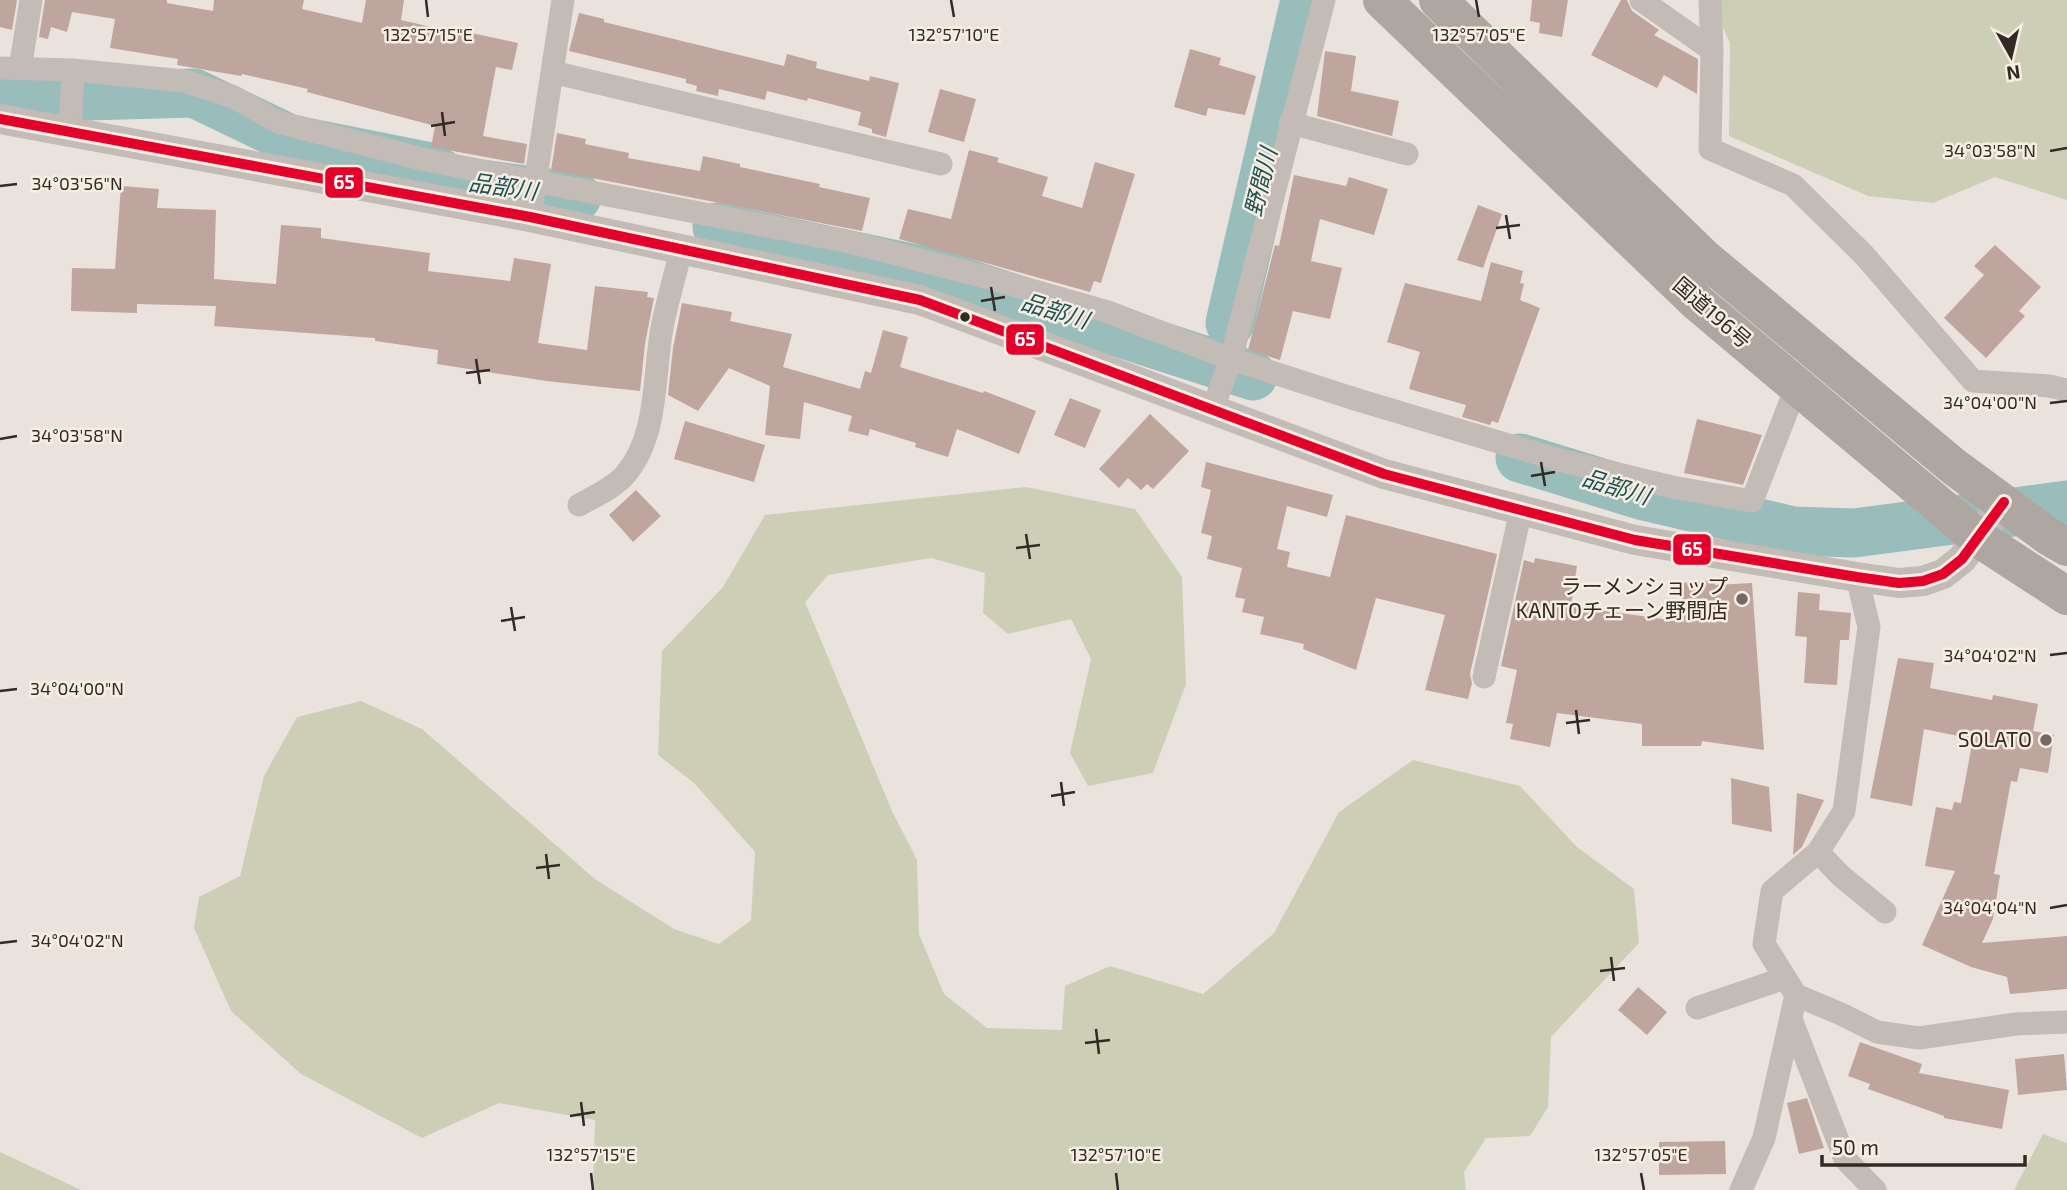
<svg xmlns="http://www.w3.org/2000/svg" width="2067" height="1190" font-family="'Exo 2','Noto Sans JP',sans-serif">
  <rect width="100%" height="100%" fill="#eae3dd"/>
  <path fill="#cccfb6" d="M 1710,0 L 2067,0 L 2067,200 L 1995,177 L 1933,203 L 1868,196 L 1729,136 L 1730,43 Z
    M 1026,487 L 1135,509 L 1182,577 L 1186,684 L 1153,773 L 1088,786 L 1070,753 L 1091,659 L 1071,619 L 1008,634 L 983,613 L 985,573 L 931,558 L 828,575 L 805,602 L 892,811 L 917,860 L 919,934 L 944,994 L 987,1028 L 1062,1030 L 1065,986 L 1110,966 L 1203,994 L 1274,933 L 1339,812 L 1413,760 L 1520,786 L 1577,847 L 1634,889 L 1639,943 L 1551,1037 L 1548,1107 L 1530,1136 L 1486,1138 L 1464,1172 L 1466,1190 L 593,1190 L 595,1120 L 499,1103 L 422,1138 L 301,1074 L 231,1011 L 194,928 L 199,897 L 240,876 L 264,776 L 297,717 L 361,701 L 422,729 L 595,879 L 674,929 L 719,944 L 751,920 L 755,852 L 694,783 L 658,755 L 662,651 L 723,587 L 765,515 Z
    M 2043,1134 L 2067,1143 L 2067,1190 L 2014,1190 Z
    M 0,1152 L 81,1190 L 0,1190 Z"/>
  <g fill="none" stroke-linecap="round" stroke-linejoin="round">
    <path stroke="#99bdbb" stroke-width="49" d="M 0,87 L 52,97 L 194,93 L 290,139 L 431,167 L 451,180 L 577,197
      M 717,227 L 935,273 L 1253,376
      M 1230,323 L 1305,0
      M 1520,458 L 1644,496 L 1793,531 L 1854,533 L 2067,505"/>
  </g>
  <path fill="#bea69e" d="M 0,0 L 17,0 L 12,30 L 0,27 Z
    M 45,0 L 167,0 L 167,3 L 213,11 L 214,0 L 304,0 L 302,9 L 362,23 L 366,0 L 404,0 L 401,20 L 457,33 L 457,30 L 518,43 L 512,70 L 496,67 L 483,136 L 527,144 L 524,164 L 431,147 L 435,126 L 307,92 L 308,89 L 242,74 L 241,76 L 177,65 L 178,59 L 110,48 L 115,19 L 72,12 L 67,32 L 51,27 L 48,39 L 39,37 Z
    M 1532,0 L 1568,0 L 1562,37 L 1539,33 L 1540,23 L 1530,21 Z
    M 1621,0 L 1627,0 L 1632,11 L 1659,30 L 1654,35 L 1698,59 L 1697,94 L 1664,75 L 1657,88 L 1591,55 Z
    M 579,13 L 604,19 L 604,22 L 784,66 L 787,54 L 817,62 L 816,68 L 869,81 L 870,76 L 899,83 L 886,137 L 872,133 L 872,129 L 858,125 L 861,112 L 808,98 L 807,101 L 767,91 L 765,100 L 719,89 L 718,96 L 696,91 L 697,86 L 686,83 L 686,79 L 569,51 Z
    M 1190,49 L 1221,58 L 1219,65 L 1256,76 L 1245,115 L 1208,108 L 1206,116 L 1174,107 Z
    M 1325,51 L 1356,56 L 1351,91 L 1399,101 L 1392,136 L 1317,116 Z
    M 940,89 L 976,99 L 964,142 L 928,132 Z
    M 557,133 L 586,139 L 585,144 L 629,153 L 628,158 L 700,171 L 703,156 L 740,164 L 740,167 L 820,184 L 819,187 L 870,198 L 862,231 L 551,170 Z
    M 969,150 L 999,158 L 997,162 L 1048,177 L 1042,196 L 1082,208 L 1095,162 L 1135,174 L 1101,283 L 1094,281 L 1090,292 L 899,239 L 908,209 L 951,219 Z
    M 1294,175 L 1346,186 L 1349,177 L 1388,189 L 1374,235 L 1320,219 L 1311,261 L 1342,268 L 1330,319 L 1293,311 L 1280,360 L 1248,350 L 1275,245 L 1279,246 Z
    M 121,186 L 159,189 L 157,208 L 216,210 L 214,279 L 276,284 L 281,225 L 321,228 L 321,238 L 430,253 L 428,271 L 510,281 L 514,258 L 551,264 L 538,343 L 587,350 L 595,286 L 648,292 L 647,297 L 654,298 L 645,344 L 640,391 L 546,381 L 437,364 L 438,350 L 375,341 L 375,338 L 214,326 L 216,306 L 137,304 L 137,313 L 71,311 L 72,268 L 115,269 Z
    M 1478,205 L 1502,214 L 1483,268 L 1457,260 Z
    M 1995,245 L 2041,287 L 2019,311 L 2025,316 L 1986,358 L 1944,318 L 1984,275 L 1974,266 Z
    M 1491,262 L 1523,271 L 1520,283 L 1524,284 L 1520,300 L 1540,308 L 1498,423 L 1492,421 L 1490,425 L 1462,417 L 1466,405 L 1409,389 L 1420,352 L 1387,342 L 1405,283 L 1481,301 Z
    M 682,303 L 732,312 L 730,321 L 792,334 L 783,367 L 860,389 L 865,371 L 871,373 L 883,330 L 908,337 L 900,367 L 983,393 L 984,391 L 1036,411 L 1019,454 L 957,429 L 948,457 L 915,447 L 916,443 L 870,429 L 868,436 L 848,431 L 852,416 L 804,402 L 800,439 L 765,435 L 770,386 L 729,368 L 698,411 L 668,395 L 673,348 Z
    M 1070,398 L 1101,410 L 1085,448 L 1054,435 Z
    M 1150,414 L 1189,451 L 1153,489 L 1147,484 L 1141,490 L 1128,478 L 1119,488 L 1099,469 Z
    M 1697,419 L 1762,435 L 1743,485 L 1684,473 Z
    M 685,421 L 765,445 L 754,482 L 674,459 Z
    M 1206,462 L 1333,495 L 1327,517 L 1287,506 L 1277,549 L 1290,552 L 1287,567 L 1330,577 L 1346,515 L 1497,554 L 1470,674 L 1472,683 L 1468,699 L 1425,690 L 1445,615 L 1376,598 L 1356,670 L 1303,649 L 1304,644 L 1260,634 L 1264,617 L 1242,612 L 1245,599 L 1235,597 L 1242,568 L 1207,559 L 1212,536 L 1201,533 L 1211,490 L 1201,487 Z
    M 636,490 L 661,516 L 633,542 L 609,515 Z
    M 1535,558 L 1577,566 L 1571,606 L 1684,622 L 1681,583 L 1714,580 L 1715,585 L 1752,583 L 1764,750 L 1702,741 L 1701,746 L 1642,746 L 1642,724 L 1557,713 L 1550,747 L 1510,739 L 1513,724 L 1506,723 L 1517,670 L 1501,666 L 1524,560 L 1534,563 Z
    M 1798,592 L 1820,594 L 1819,610 L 1851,613 L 1849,640 L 1840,640 L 1837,685 L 1804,683 L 1807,637 L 1795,636 Z
    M 1898,658 L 1934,663 L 1930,688 L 1992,700 L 1993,695 L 2038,704 L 2033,731 L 2054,735 L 2048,773 L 2020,768 L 2017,782 L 2011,781 L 1994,874 L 2000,875 L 1993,919 L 1982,943 L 2067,936 L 2067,989 L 2010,994 L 2007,977 L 1971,967 L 1922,945 L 1955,871 L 1925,866 L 1936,807 L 1952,810 L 1954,802 L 1961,803 L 1973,739 L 1924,729 L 1912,806 L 1870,798 Z
    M 1731,778 L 1769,787 L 1772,832 L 1732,824 Z
    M 1797,793 L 1824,800 L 1802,847 L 1793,855 Z
    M 1638,987 L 1667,1012 L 1647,1035 L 1618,1010 Z
    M 1860,1042 L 1922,1064 L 1919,1073 L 2009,1090 L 2002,1129 L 1944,1118 L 1944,1116 L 1868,1089 L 1870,1084 L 1848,1076 Z
    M 2064,1054 L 2067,1090 L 2018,1095 L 2015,1059 Z
    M 1807,1098 L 1824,1148 L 1799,1154 L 1787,1103 Z
    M 1725,1141 L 1726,1174 L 1659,1175 L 1659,1142 Z"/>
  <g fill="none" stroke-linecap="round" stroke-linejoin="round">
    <path stroke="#c3bbb6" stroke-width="23" d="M 1641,0 L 1712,50 L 1710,149 L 1793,185 L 1864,255 L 1973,381 L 2049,386 L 2067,390
      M 1710,0 L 1712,50
      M 0,68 L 73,70 L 184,81 L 234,97 L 278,122 L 426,160 L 850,242 L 989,278 L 1108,312 L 1231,359 L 1358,400 L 1559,460 L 1672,487 L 1752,501 L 1797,385
      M 20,69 L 31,0
      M 552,72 L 941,164
      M 1290,123 L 1407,154
      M 70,132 L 73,70
      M 530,217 L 563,0
      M 1213,408 L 1231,359 L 1324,0
      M 579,505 C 593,497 612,489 624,476 C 659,437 653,376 662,328 C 667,302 675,276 681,250
      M 1857,577 L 1869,627 L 1844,811 L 1818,852 L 1772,891 L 1764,944 L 1796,995 L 1841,1014 L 1877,1032 L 1919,1038 L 2016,1024 L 2067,1022
      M 1484,677 L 1521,510
      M 1818,852 L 1841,876 L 1885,912
      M 1697,1008 L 1785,978
      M 1791,1019 L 1845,1159 L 1875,1190
      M 1741,1190 L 1764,1138 L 1796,995"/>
    <path stroke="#c3bbb6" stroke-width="30" d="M 0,119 L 530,217 L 920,300 L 1384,474 L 1635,540 L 1857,577 L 1899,583 L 1923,581 L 1943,574 L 1962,559 L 2004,502"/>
    <path stroke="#aea6a0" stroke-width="38" d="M 1382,0 L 1698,303 L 1978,538 L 2067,596
      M 1438,0 L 1703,257 L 1953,466 L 2048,536 L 2067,547"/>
    <g stroke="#f8ede2" stroke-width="16">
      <path id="bus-1" d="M 0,119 L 530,217 L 920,300 L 1384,474 L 1635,540 L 1857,577 L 1899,583 L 1923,581 L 1943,574 L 1962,559 L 2004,502"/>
    </g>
    <use href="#bus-1" stroke="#e4002b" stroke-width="10"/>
  </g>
  <path fill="none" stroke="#332925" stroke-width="2.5" d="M 426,0 L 428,17M 951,0 L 954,17M 1476,0 L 1479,17M 442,112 L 445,136M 431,126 L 455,122M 2050,151 L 2067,148M 0,186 L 17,184M 1506,215 L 1510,239M 1496,228 L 1520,225M 991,287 L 995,311M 981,301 L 1005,297M 476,359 L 480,384M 466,373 L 490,370M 2050,403 L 2067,401M 0,439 L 17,436M 1541,462 L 1545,486M 1531,476 L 1555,472M 1026,534 L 1030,559M 1016,548 L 1040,545M 511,607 L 515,631M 501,621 L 525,617M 2050,655 L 2067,653M 0,691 L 17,689M 1576,710 L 1579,734M 1566,723 L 1590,720M 1061,782 L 1064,806M 1051,796 L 1075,792M 546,854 L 549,879M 536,868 L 560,865M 2050,908 L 2067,905M 0,943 L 17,941M 1611,957 L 1614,981M 1600,971 L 1625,968M 1096,1029 L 1099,1054M 1085,1043 L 1110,1040M 581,1102 L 584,1126M 570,1116 L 595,1112M 591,1173 L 593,1190M 1116,1173 L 1118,1190M 1641,1173 L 1644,1190"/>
  <circle fill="#332925" stroke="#f8ede2" stroke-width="2.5" cx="965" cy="317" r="6"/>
  <g fill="#736a65" stroke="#f8ede2" stroke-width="2.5">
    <circle cx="1742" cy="599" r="7"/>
    <circle cx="2046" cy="740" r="7"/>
  </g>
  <g text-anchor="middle" stroke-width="5" stroke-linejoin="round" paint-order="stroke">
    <g font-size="21" fill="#332925" stroke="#f8ede2">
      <text transform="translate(1712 313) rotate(41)" y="7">国道196号</text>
    </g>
    <g font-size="21" fill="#332925" stroke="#f8ede2" text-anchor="end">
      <text x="1728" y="594">ラーメンショップ<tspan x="1728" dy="24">KANTOチェーン野間店</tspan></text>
      <text x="2032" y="747">SOLATO</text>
    </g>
    <g font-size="23" font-style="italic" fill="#1b5253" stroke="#f8ede2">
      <text transform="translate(1261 182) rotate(-76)" y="8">野間川</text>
      <text transform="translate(503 187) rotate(8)" y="8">品部川</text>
      <text transform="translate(1055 311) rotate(17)" y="8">品部川</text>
      <text transform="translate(1616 487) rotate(17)" y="8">品部川</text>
    </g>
  </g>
  <g font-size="18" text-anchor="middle" fill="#332925" stroke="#f8ede2" stroke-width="5" stroke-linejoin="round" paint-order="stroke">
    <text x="428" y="41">132°57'15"E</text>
    <text x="954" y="41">132°57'10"E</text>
    <text x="1479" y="41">132°57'05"E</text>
    <text x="1990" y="157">34°03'58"N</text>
    <text x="77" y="190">34°03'56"N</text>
    <text x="1990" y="409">34°04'00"N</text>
    <text x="77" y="442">34°03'58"N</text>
    <text x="1990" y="662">34°04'02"N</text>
    <text x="77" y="695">34°04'00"N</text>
    <text x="1990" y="914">34°04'04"N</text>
    <text x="77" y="947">34°04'02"N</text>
    <text x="591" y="1161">132°57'15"E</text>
    <text x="1116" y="1161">132°57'10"E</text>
    <text x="1641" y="1161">132°57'05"E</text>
  </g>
  <g stroke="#f8ede2" stroke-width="2.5">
    <rect x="324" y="166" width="40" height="33" rx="7" fill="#e4002b"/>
    <rect x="1005" y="323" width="40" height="33" rx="7" fill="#e4002b"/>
    <rect x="1672" y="533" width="40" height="33" rx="7" fill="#e4002b"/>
  </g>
  <g font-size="19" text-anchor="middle" font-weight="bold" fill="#fff">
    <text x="344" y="189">65</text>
    <text x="1025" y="346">65</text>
    <text x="1692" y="556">65</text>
  </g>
  <g transform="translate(2011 56) rotate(172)" stroke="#f8ede2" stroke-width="5" paint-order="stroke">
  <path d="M0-5L12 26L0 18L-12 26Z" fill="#332925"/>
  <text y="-10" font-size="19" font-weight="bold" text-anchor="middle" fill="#332925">N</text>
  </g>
  <path d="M1822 1155v10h203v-10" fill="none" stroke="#332925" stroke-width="3.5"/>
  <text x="1832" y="1155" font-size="21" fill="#332925" stroke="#f8ede2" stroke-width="5" paint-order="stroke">50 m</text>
</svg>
